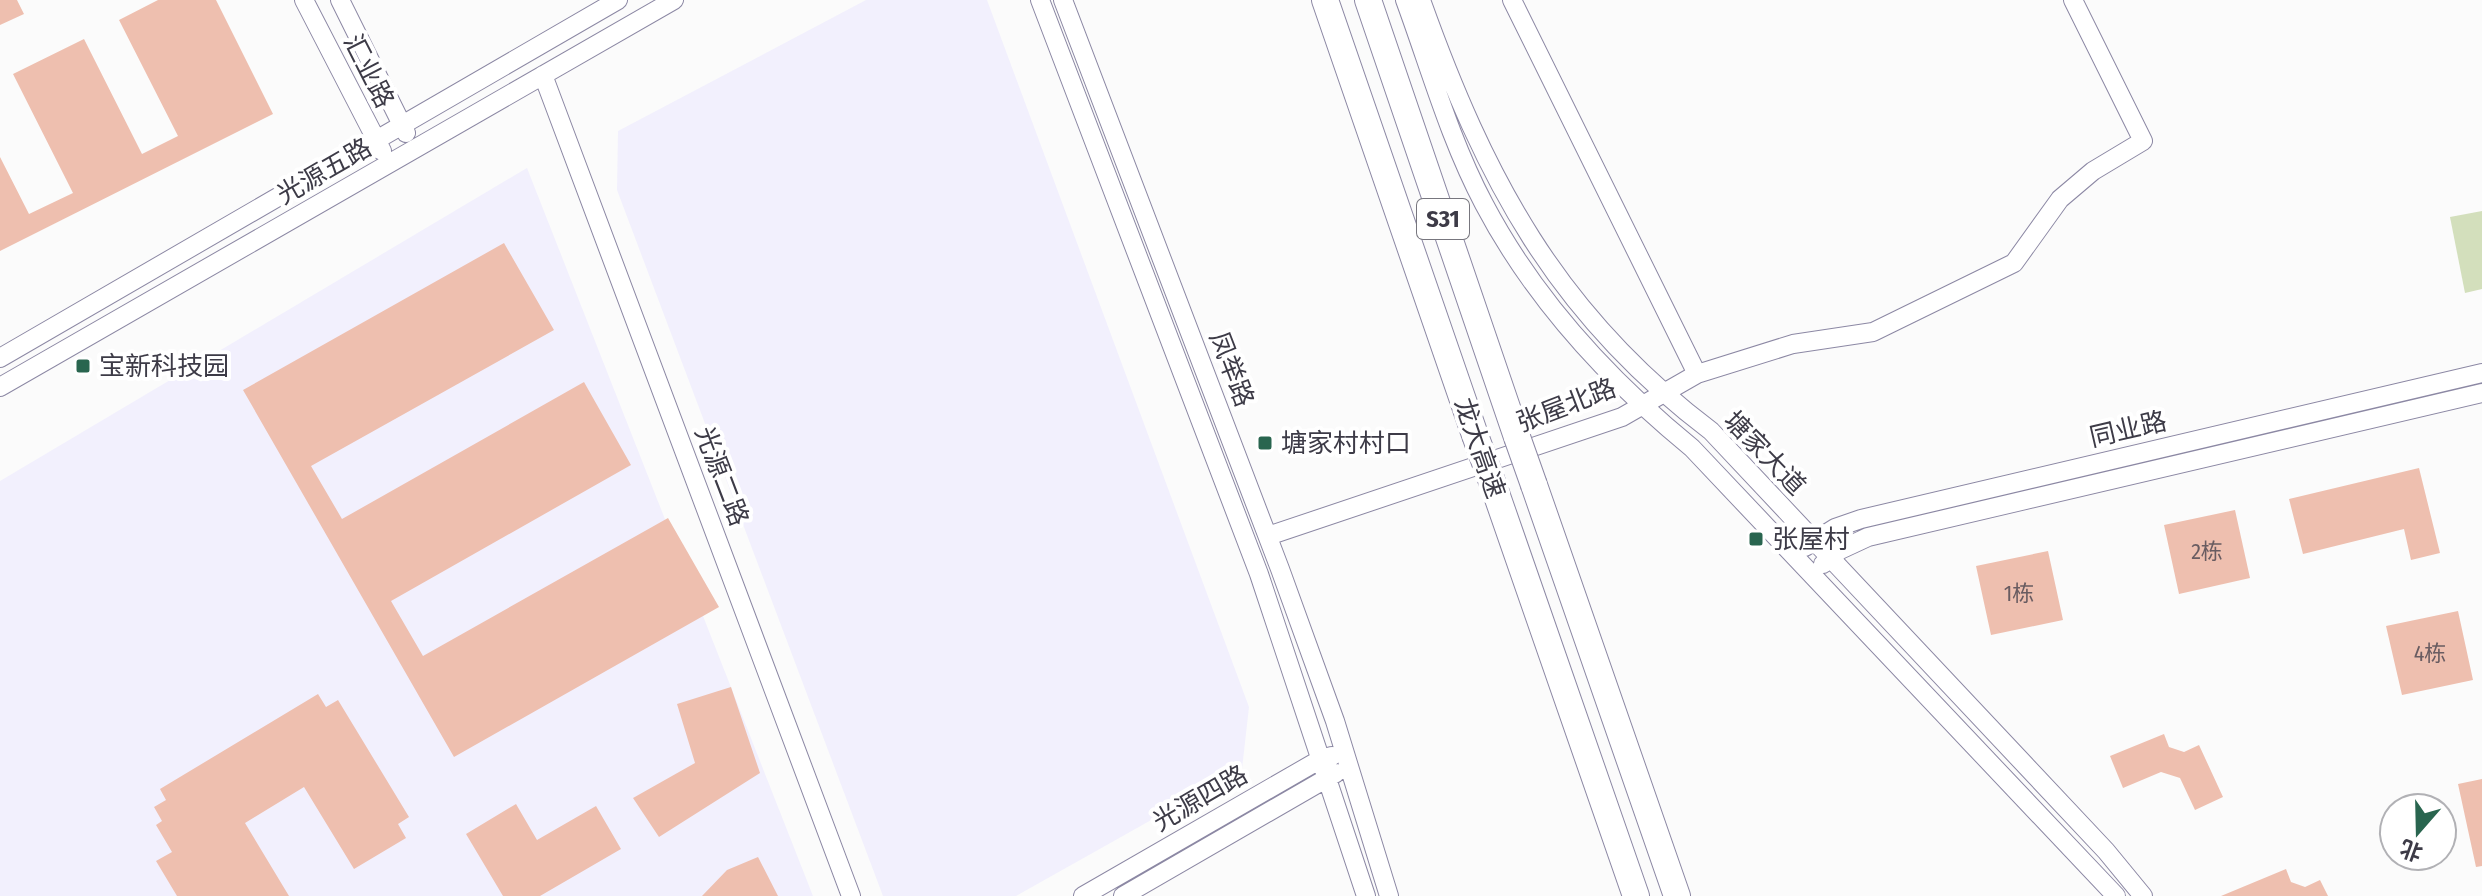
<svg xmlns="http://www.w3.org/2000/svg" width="2482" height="896" font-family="'Fira Sans Condensed','Noto Sans SC',sans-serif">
  <rect width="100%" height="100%" fill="#fbfbfb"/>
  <path fill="#f2f0fd" d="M 866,0 L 987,0 L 1249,707 L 1242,769 L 1016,896 L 883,896 L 617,190 L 618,131 Z
    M 527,168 L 813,896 L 0,896 L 0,481 Z"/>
  <path fill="#d3dfbc" d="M 2482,211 L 2482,289 L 2465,293 L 2450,217 Z"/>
  <path fill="#eebfaf" d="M 0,0 L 17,0 L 24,14 L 0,25 Z
    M 158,0 L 216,0 L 273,114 L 0,251 L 0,157 L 29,214 L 73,193 L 13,74 L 84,39 L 142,154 L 178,136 L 119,20 Z
    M 504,243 L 554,330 L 311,466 L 342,519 L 584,382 L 631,465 L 391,601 L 423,656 L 668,518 L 719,607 L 454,757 L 243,390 Z
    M 2419,468 L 2440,553 L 2411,560 L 2404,529 L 2303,554 L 2289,499 Z
    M 2235,510 L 2250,578 L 2179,594 L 2164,525 Z
    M 2048,551 L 2063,620 L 1991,635 L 1976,566 Z
    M 2458,611 L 2473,680 L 2402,695 L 2386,626 Z
    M 731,687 L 760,773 L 659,837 L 633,798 L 695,763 L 677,704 Z
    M 318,694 L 326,707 L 338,700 L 409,817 L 398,824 L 406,838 L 354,869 L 304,787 L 245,823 L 289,896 L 177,896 L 156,861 L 172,852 L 156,825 L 162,821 L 154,807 L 166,800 L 160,789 Z
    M 2164,734 L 2169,747 L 2184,752 L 2199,745 L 2223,797 L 2195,810 L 2180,778 L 2161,772 L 2123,788 L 2110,756 Z
    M 2482,779 L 2482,866 L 2476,867 L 2458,784 Z
    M 516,804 L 537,840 L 596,806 L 621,849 L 540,896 L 503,896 L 466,834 Z
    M 758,857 L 778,896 L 702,896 L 727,870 Z
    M 2286,869 L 2291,882 L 2305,887 L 2320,880 L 2328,896 L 2221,896 Z"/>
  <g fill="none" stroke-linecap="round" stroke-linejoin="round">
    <g stroke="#8c88a4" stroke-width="20">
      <path id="minor" d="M 304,0 L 382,151
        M 340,0 L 406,133
        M 1040,0 L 1259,574 L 1366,896
        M 1063,0 L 1280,569 L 1335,721 L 1389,896
        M 1405,0 C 1430,68 1450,140 1484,204 C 1534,299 1610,381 1692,448 L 2116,896
        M 1421,0 C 1485,179 1556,314 1711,431 L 2106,851 L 2143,896
        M 1512,0 L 1697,374 L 1793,344 L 1873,332 L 2014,263 L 2060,199 L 2093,171 L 2143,141 L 2073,0
        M 543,75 L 851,896
        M 0,358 L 618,0
        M 0,387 L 674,0
        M 1268,536 L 1622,417 L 1697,374
        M 1805,547 L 1835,528 L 1861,519 L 2482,373
        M 1823,564 L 1840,550 L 1868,537 L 2482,393
        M 1083,896 L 1321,759 L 1332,756
        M 1123,896 L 1336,773"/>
    </g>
    <g stroke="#8c88a4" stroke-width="28">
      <path id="highway" d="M 1325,0 L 1475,435
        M 1368,0 L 1517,437
        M 1534,485 L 1677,896
        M 1495,490 L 1636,896"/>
    </g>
    <use href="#minor" stroke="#fff" stroke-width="18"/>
    <use href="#highway" stroke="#fff" stroke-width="26"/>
    <g stroke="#8c88a4" stroke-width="28" stroke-linecap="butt">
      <path id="highway-bridge" d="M 1475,435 L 1495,490
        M 1517,437 L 1534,485"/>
    </g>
    <use href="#highway-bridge" stroke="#fff" stroke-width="26"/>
  </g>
  <g fill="#29654f" stroke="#fff" stroke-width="3">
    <rect x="75" y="358" width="16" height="16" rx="4"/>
    <rect x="1257" y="435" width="16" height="16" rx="4"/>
    <rect x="1748" y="531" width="16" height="16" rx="4"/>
  </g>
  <g text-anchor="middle" stroke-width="8" stroke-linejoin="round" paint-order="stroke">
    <g font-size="22" fill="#695c61">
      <text x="2207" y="559">2栋</text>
      <text x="2019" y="601">1栋</text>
      <text x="2430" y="661">4栋</text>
    </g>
    <rect fill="#fff" stroke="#77767e" stroke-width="2" x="1417" y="199" width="52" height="40" rx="6"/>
    <g font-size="24" font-weight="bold" fill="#3d3b47">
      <text x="1443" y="227">S31</text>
    </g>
    <g font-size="26" fill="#3d3b47" stroke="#fff">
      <text transform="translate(369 71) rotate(63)" y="9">汇业路</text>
      <text transform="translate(324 171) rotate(-30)" y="9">光源五路</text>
      <text transform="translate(1232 369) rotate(69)" y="9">凤举路</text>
      <text transform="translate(1566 405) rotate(-21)" y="9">张屋北路</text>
      <text transform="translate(2128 429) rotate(-13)" y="9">同业路</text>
      <text transform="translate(1480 448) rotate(71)" y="9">龙大高速</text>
      <text transform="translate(1765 453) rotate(46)" y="9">塘家大道</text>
      <text transform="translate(722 476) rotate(69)" y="9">光源二路</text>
      <text transform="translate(1200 798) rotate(-30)" y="9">光源四路</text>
    </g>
    <g font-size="26" fill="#3d3b47" stroke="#fff" text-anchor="start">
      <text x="99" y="375">宝新科技园</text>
      <text x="1281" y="452">塘家村村口</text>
      <text x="1772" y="548">张屋村</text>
    </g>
  </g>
  <g transform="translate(2418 832) rotate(200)"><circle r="38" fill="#ffffff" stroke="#b1b1b5" stroke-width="2"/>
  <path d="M0-6L14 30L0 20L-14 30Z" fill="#29654f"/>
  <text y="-12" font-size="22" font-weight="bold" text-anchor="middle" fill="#3d3b47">北</text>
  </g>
</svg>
